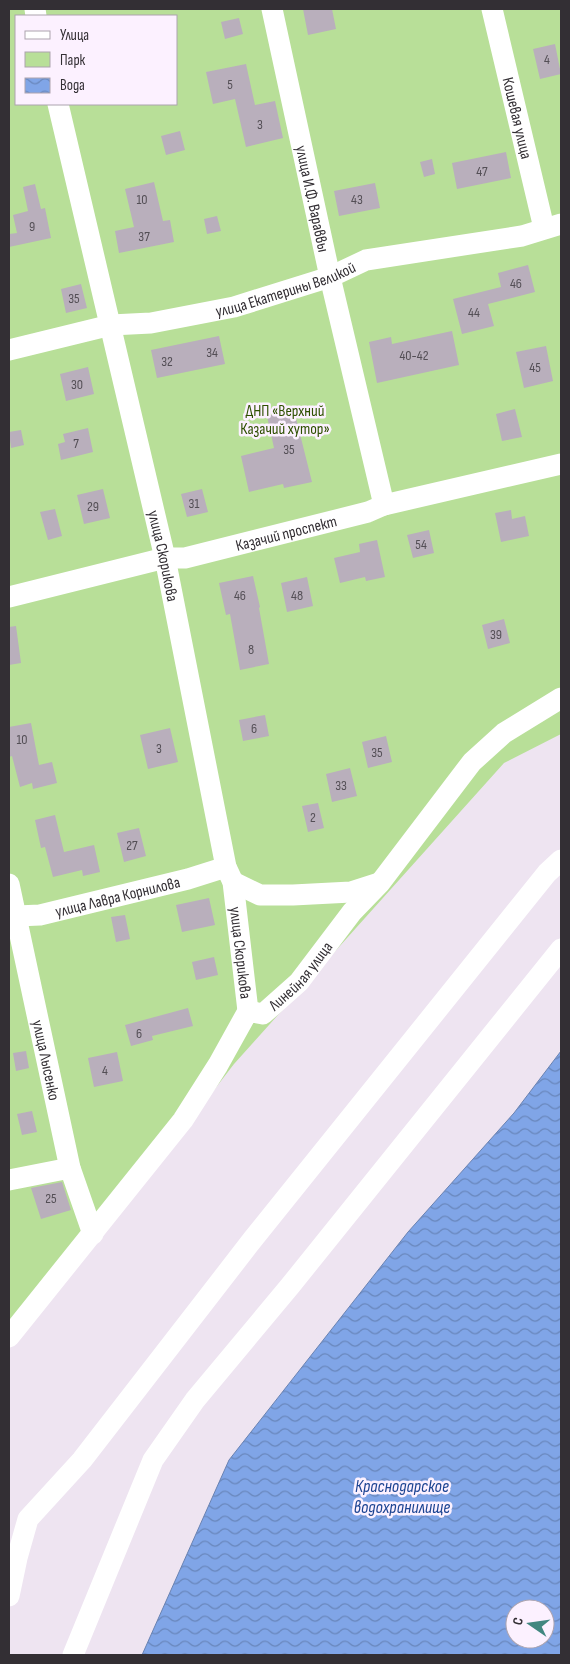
<svg xmlns="http://www.w3.org/2000/svg" width="570" height="1664" font-family="'Sofia Sans Condensed',sans-serif">
  <defs>
    <pattern id="water-waves" width="16" height="10" patternUnits="userSpaceOnUse" patternTransform="scale(1.25)"><rect width="16" height="10" fill="#80a5e7"/><path d="M0 5q4-4 8 0t8 0" fill="none" stroke="#6987bc"/></pattern>
  </defs>
  <rect width="100%" height="100%" fill="#eee4f1"/>
  <path fill="#b8df98" fill-rule="evenodd" d="M 9,9 L 561,9 L 561,734 L 504,763 L 234,1064 L 204,1103 L 9,1337 ZM 16,16 L 176,16 L 176,104 L 16,104 Z"/>
  <path fill="url(#water-waves)" stroke="#6982b1" fill-rule="evenodd" d="M 561,1051 L 561,1655 L 142,1655 L 229,1460 L 408,1232 L 514,1113 ZM 515,1609 L 545,1609 L 545,1639 L 515,1639 Z"/>
  <path fill="#b9afbc" d="M 303,9 L 332,9 L 336,29 L 308,35 Z
    M 239,18 L 243,34 L 225,39 L 221,22 Z
    M 555,44 L 561,74 L 540,79 L 533,49 Z
    M 246,64 L 255,105 L 275,101 L 283,138 L 246,147 L 235,99 L 213,104 L 206,72 Z
    M 180,131 L 185,150 L 166,155 L 161,136 Z
    M 506,152 L 511,178 L 457,189 L 452,163 Z
    M 432,159 L 435,174 L 424,177 L 420,162 Z
    M 154,182 L 163,221 L 170,220 L 174,242 L 119,253 L 115,231 L 134,227 L 125,189 Z
    M 375,183 L 380,208 L 339,216 L 334,191 Z
    M 35,184 L 41,209 L 45,208 L 51,238 L 9,247 L 9,234 L 17,233 L 13,215 L 28,211 L 23,187 Z
    M 217,216 L 221,231 L 207,234 L 204,219 Z
    M 528,265 L 535,292 L 488,304 L 494,326 L 462,334 L 453,299 L 501,287 L 498,273 Z
    M 81,284 L 87,308 L 66,313 L 61,289 Z
    M 452,331 L 459,365 L 377,383 L 369,342 L 391,337 L 392,344 Z
    M 219,336 L 225,364 L 157,378 L 151,350 Z
    M 546,346 L 553,381 L 524,388 L 516,352 Z
    M 88,367 L 94,394 L 66,401 L 60,374 Z
    M 515,409 L 522,437 L 502,441 L 496,414 Z
    M 294,410 L 312,482 L 284,488 L 283,484 L 249,492 L 241,456 L 274,448 L 267,416 Z
    M 88,428 L 93,452 L 61,460 L 58,444 L 65,442 L 63,434 Z
    M 21,430 L 24,445 L 11,448 L 9,432 Z
    M 103,489 L 110,518 L 84,524 L 77,495 Z
    M 202,489 L 208,512 L 187,517 L 181,494 Z
    M 55,509 L 62,536 L 48,540 L 40,512 Z
    M 511,510 L 512,519 L 525,516 L 529,536 L 501,542 L 495,513 Z
    M 429,530 L 434,553 L 413,558 L 407,535 Z
    M 377,540 L 385,577 L 366,581 L 365,577 L 340,583 L 334,558 L 360,552 L 359,544 Z
    M 253,576 L 260,607 L 259,608 L 269,664 L 240,670 L 230,614 L 226,615 L 219,583 Z
    M 307,577 L 313,606 L 287,612 L 281,583 Z
    M 504,619 L 510,643 L 488,649 L 482,625 Z
    M 16,626 L 21,663 L 9,665 L 9,627 Z
    M 265,715 L 269,736 L 243,741 L 239,720 Z
    M 31,723 L 39,765 L 52,762 L 57,783 L 33,789 L 32,783 L 20,787 L 12,756 L 9,757 L 9,727 Z
    M 170,728 L 178,762 L 148,769 L 140,735 Z
    M 386,736 L 392,762 L 368,768 L 362,742 Z
    M 350,768 L 357,796 L 332,802 L 326,774 Z
    M 318,803 L 324,828 L 308,832 L 302,806 Z
    M 55,815 L 64,852 L 94,845 L 100,872 L 83,876 L 82,870 L 53,877 L 45,847 L 41,848 L 35,820 Z
    M 139,828 L 146,856 L 124,862 L 117,833 Z
    M 209,898 L 215,925 L 182,932 L 176,905 Z
    M 125,915 L 130,939 L 116,942 L 111,917 Z
    M 214,957 L 218,975 L 196,980 L 192,962 Z
    M 188,1008 L 193,1026 L 152,1036 L 153,1040 L 131,1046 L 125,1025 Z
    M 26,1051 L 29,1068 L 16,1071 L 13,1053 Z
    M 117,1052 L 123,1081 L 94,1087 L 88,1058 Z
    M 32,1111 L 37,1132 L 22,1135 L 17,1114 Z
    M 62,1182 L 71,1210 L 41,1219 L 31,1188 Z"/>
  <g fill="none" stroke-linecap="round" stroke-linejoin="round">
    <g stroke="#fff" stroke-width="21">
      <path d="M 35,9 L 36,16"/>
      <path id="s1" d="M 272,9 L 330,277 L 384,505"/>
      <path id="s2" d="M 492,9 L 544,228"/>
      <path id="s3" d="M 58,104 L 165,558 L 226,867 L 233,882 L 248,1011"/>
      <path id="s4" d="M 9,350 L 111,325 L 151,323 L 234,307 L 330,277 L 366,260 L 522,236 L 561,224"/>
      <path id="s5" d="M 9,597 L 165,558 L 185,558 L 368,512 L 384,505 L 561,464"/>
      <path d="M 233,882 L 260,895 L 293,895 L 351,892 L 379,883"/>
      <path id="s6" d="M 9,884 L 70,1168 L 93,1234"/>
      <path id="s7" d="M 9,918 L 17,916 L 40,915 L 188,879 L 226,867"/>
      <path d="M 9,1180 L 70,1168"/>
      <path id="s8" d="M 9,1337 L 183,1120 L 218,1065 L 248,1011 L 263,1014 L 299,982 L 352,912 L 380,883 L 472,762 L 504,733 L 561,698"/>
      <path d="M 9,1596 L 17,1558 L 28,1519 L 82,1460 L 253,1239 L 547,873 L 561,860"/>
      <path d="M 73,1655 L 153,1460 L 195,1400 L 290,1286 L 561,949"/>
    </g>
  </g>
  <g text-anchor="middle" stroke-width="5" stroke-linejoin="round" paint-order="stroke">
    <g font-size="14" fill="#544f56">
      <text x="547" y="64">4</text>
      <text x="230" y="89">5</text>
      <text x="260" y="129">3</text>
      <text x="482" y="176">47</text>
      <text x="142" y="204">10</text>
      <text x="357" y="204">43</text>
      <text x="32" y="231">9</text>
      <text x="144" y="241">37</text>
      <text x="516" y="288">46</text>
      <text x="74" y="303">35</text>
      <text x="474" y="317">44</text>
      <text x="212" y="357">34</text>
      <text x="414" y="360">40-42</text>
      <text x="167" y="366">32</text>
      <text x="535" y="372">45</text>
      <text x="77" y="389">30</text>
      <text x="76" y="448">7</text>
      <text x="289" y="454">35</text>
      <text x="194" y="508">31</text>
      <text x="93" y="511">29</text>
      <text x="421" y="549">54</text>
      <text x="240" y="600">46</text>
      <text x="297" y="600">48</text>
      <text x="496" y="639">39</text>
      <text x="251" y="654">8</text>
      <text x="254" y="733">6</text>
      <text x="22" y="744">10</text>
      <text x="159" y="753">3</text>
      <text x="377" y="757">35</text>
      <text x="341" y="790">33</text>
      <text x="313" y="822">2</text>
      <text x="132" y="850">27</text>
      <text x="139" y="1038">6</text>
      <text x="105" y="1075">4</text>
      <text x="51" y="1203">25</text>
    </g>
    <g font-size="16" fill="#332f34" stroke="#fcf1ff">
      <text dy="6" stroke="none"><textPath href="#s2" startOffset="112">Кошевая улица</textPath></text>
      <text dy="6" stroke="none"><textPath href="#s1" startOffset="194">улица И.Ф. Вараввы</textPath></text>
      <text dy="6" stroke="none"><textPath href="#s4" startOffset="284">улица Екатерины Великой</textPath></text>
      <text dy="6" stroke="none"><textPath href="#s5" startOffset="285">Казачий проспект</textPath></text>
      <text dy="6" stroke="none"><textPath href="#s3" startOffset="464">улица Скорикова</textPath></text>
      <text dy="6" stroke="none"><textPath href="#s7" startOffset="111">улица Лавра Корнилова</textPath></text>
      <text dy="6" stroke="none"><textPath href="#s3" startOffset="869">улица Скорикова</textPath></text>
      <text dy="6" stroke="none"><textPath href="#s8" startOffset="474">Линейная улица</textPath></text>
      <text dy="6" stroke="none"><textPath href="#s6" startOffset="180">улица Лысенко</textPath></text>
    </g>
    <g font-size="16" fill="#2e5000" stroke="#fcf1ff">
      <text x="285" y="416">ДНП «Верхний<tspan x="285" dy="18">Казачий хутор»</tspan></text>
    </g>
    <g font-size="18" font-style="italic" fill="#1c4492" stroke="#fcf1ff">
      <text x="402" y="1492">Краснодарское<tspan x="402" dy="21">водохранилище</tspan></text>
    </g>
  </g>
  <rect width="570" height="1664" fill="none" stroke="#332f34" stroke-width="20"/>
  <rect x="15" y="15" width="162" height="90" fill="#fcf1ff" stroke="#aca3ae"/>
  <rect x="25" y="31" width="25" height="8" fill="#ffffff" stroke="#aca3ae"/>
  <text x="60" y="40" font-size="15" fill="#332f34">Улица</text>
  <rect x="25" y="52" width="25" height="15" fill="#b8df98" stroke="#aca3ae"/>
  <text x="60" y="65" font-size="15" fill="#332f34">Парк</text>
  <rect x="25" y="78" width="25" height="15" fill="url(#water-waves)" stroke="#aca3ae"/>
  <text x="60" y="90" font-size="15" fill="#332f34">Вода</text>
  <g transform="translate(530 1624) rotate(283)"><circle r="24" fill="#fcf1ff" stroke="#aca3ae"/>
  <path d="M0-4L9 19L0 12L-9 19Z" fill="#418780"/>
  <text y="-8" font-size="14" font-weight="bold" text-anchor="middle" fill="#332f34">С</text>
  </g>
</svg>
